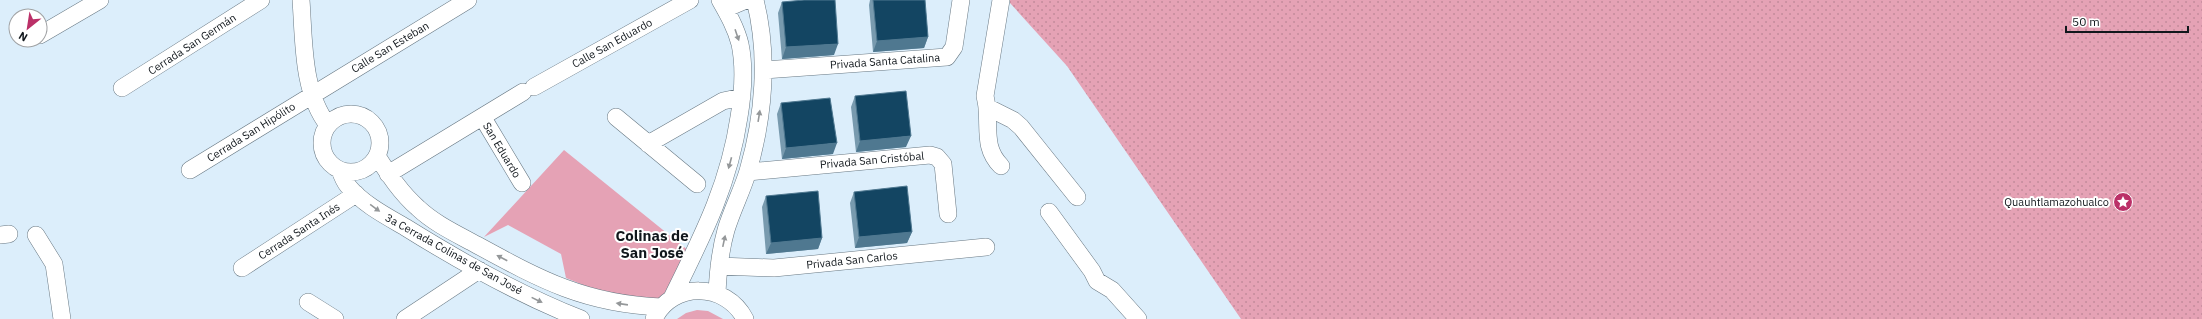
<svg xmlns="http://www.w3.org/2000/svg" width="2202" height="319" font-family="'IBM Plex Sans',sans-serif">
  <defs>
    <pattern id="grass-dots" width="8" height="8" patternUnits="userSpaceOnUse"><rect width="8" height="8" fill="#e5a2b5"/><path d="M2 2h.1M6 6h.1" fill="none" stroke="#c38b9b" stroke-width="1.8" stroke-linecap="round"/></pattern>
  </defs>
  <rect width="100%" height="100%" fill="#dceefb"/>
  <path fill="url(#grass-dots)" d="M 1010,0 L 2202,0 L 2202,319 L 1241,319 L 1067,66 L 1010,3 Z"/>
  <path fill="#e5a2b5" d="M 564,150 L 689,251 L 669,291 L 655,302 L 613,297 L 566,278 L 561,254 L 508,225 L 484,237 Z
    M 697,310 L 708,311 L 723,319 L 677,319 L 686,313 Z"/>
  <g fill="none" stroke-linecap="round" stroke-linejoin="round">
    <g stroke="#687883" stroke-width="18">
      <path id="street" d="M 301,0 C 304,40 302,92 328,125
        M 725,9 L 746,0
        M 40,35 L 100,0
        M 764,70 L 947,57 L 954,47 L 961,0
        M 534,87 L 690,0
        M 122,88 L 261,0
        M 987,107 L 1013,120 L 1021,127 L 1077,197
        M322 143a29 29 0 1 1 58 0a29 29 0 1 1-58 0Z
        M 616,117 L 697,184
        M 483,118 L 522,183
        M 648,144 L 723,101 L 742,97
        M 377,156 C 389,175 401,193 418,208 C 435,224 457,234 477,245 C 541,280 586,304 661,307
        M 1001,166 C 984,149 989,131 987,109 C 987,105 986,101 985,96 L 1001,0
        M 190,170 L 468,0
        M 340,170 C 342,176 344,181 348,186 C 363,204 386,216 405,227 C 461,262 520,295 581,319
        M 748,172 L 930,155 L 937,157 L 943,164 L 948,214
        M 388,174 L 523,92
        M 1049,212 L 1092,271 L 1097,281 L 1112,290 L 1138,319
        M 0,235 L 9,234
        M 36,235 L 54,264 L 62,319
        M 719,266 L 774,268 L 986,247
        M 242,268 L 356,194
        M 717,293 C 718,272 720,251 726,230 C 732,210 742,191 748,171 C 764,116 769,55 755,0
        M 672,298 C 702,237 729,185 739,117 C 743,93 745,68 740,44 C 736,28 728,14 720,0
        M 308,302 L 335,319
        M 405,319 L 479,270
        M 654,319 C 672,281 726,282 745,319"/>
    </g>
    <use href="#street" stroke="#fff" stroke-width="17"/>
  </g>
  <path fill="#789aae" d="M 870,0 L 925,0 L 928,37 L 924,48 L 873,52 L 869,5 Z
    M 782,2 L 834,55 L 782,59 L 778,13 Z
    M 855,96 L 906,147 L 856,152 L 851,107 Z
    M 781,103 L 833,154 L 782,159 L 777,114 Z
    M 854,192 L 912,232 L 907,243 L 855,248 L 850,203 Z
    M 766,196 L 822,238 L 818,249 L 766,254 L 762,207 Z"/>
  <path fill="#4f7890" d="M 928,37 L 924,48 L 873,52 L 877,41 Z
    M 838,44 L 834,55 L 782,59 L 786,47 Z
    M 911,136 L 906,147 L 856,152 L 860,141 Z
    M 837,143 L 833,154 L 782,159 L 786,148 Z
    M 912,232 L 907,243 L 855,248 L 859,237 Z
    M 822,238 L 818,249 L 766,254 L 771,243 Z"/>
  <path fill="#134562" stroke="#4f7890" d="M 804,0 L 835,0 L 838,44 L 786,47 L 782,2 Z
    M 873,0 L 925,0 L 928,37 L 877,41 Z
    M 906,91 L 911,136 L 860,141 L 855,96 Z
    M 830,98 L 837,143 L 786,148 L 781,103 Z
    M 907,186 L 912,232 L 859,237 L 854,192 Z
    M 818,191 L 822,238 L 771,243 L 766,196 Z"/>
  <defs><path id="oneway-solid" d="M-6-.8H1V-3.2L6.5 0L1 3.2V.8H-6Z"/></defs>
  <g fill="#949799">
    <use href="#oneway-solid" transform="translate(737 35) rotate(71)"/>
    <use href="#oneway-solid" transform="translate(759 116) rotate(-81)"/>
    <use href="#oneway-solid" transform="translate(730 163) rotate(105)"/>
    <use href="#oneway-solid" transform="translate(375 208) rotate(36)"/>
    <use href="#oneway-solid" transform="translate(724 241) rotate(-78)"/>
    <use href="#oneway-solid" transform="translate(502 258) rotate(-152)"/>
    <use href="#oneway-solid" transform="translate(537 300) rotate(26)"/>
    <use href="#oneway-solid" transform="translate(622 304) rotate(-172)"/>
  </g>
  <defs>
    <g id="sight-disc" transform="scale(1)"><circle r="9.5" fill="#bb3068" stroke="#fff"/><path d="M0-6L1.8-2.2L6-1.7L2.9 1.2L3.7 5.4L0 3.3L-3.7 5.4L-2.9 1.2L-6-1.7L-1.8-2.2Z" fill="#fff"/></g>
  </defs>
  <g fill-rule="evenodd">
    <use href="#sight-disc" x="2123" y="202"/>
  </g>
  <g text-anchor="middle" stroke-width="4" stroke-linejoin="round" paint-order="stroke">
    <g font-size="11" fill="#11171c" stroke="#fff">
      <text transform="translate(612 43) rotate(-29)" y="4">Calle San Eduardo</text>
      <text transform="translate(192 44) rotate(-33)" y="4">Cerrada San Germán</text>
      <text transform="translate(390 47) rotate(-31)" y="4">Calle San Esteban</text>
      <text transform="translate(885 61) rotate(-4)" y="4">Privada Santa Catalina</text>
      <text transform="translate(251 132) rotate(-32)" y="4">Cerrada San Hipólito</text>
      <text transform="translate(502 150) rotate(59)" y="4">San Eduardo</text>
      <text transform="translate(872 160) rotate(-5)" y="4">Privada San Cristóbal</text>
      <text transform="translate(299 231) rotate(-33)" y="4">Cerrada Santa Inés</text>
      <text transform="translate(454 254) rotate(29)" y="4">3a Cerrada Colinas de San José</text>
      <text transform="translate(852 260) rotate(-6)" y="4">Privada San Carlos</text>
    </g>
    <g font-size="11" fill="#11171c" stroke="#fff" text-anchor="end">
      <text x="2109" y="206">Quauhtlamazohualco</text>
    </g>
    <g font-size="15" font-weight="bold" fill="#11171c" stroke="#fff">
      <text x="652" y="241">Colinas de<tspan x="652" dy="17">San José</tspan></text>
    </g>
  </g>
  <g transform="translate(28 28) rotate(210)"><circle r="19" fill="#ffffff" stroke="#a0a2a4"/>
  <path d="M0-3L7 15L0 10L-7 15Z" fill="#bb3068"/>
  <text y="-6" font-size="11" font-weight="bold" text-anchor="middle" fill="#11171c">N</text>
  </g>
  <path d="M2066 26v6h122v-6" fill="none" stroke="#11171c" stroke-width="2"/>
  <text x="2072" y="26" font-size="12" fill="#11171c" stroke="#ffffff" stroke-width="3" paint-order="stroke">50 m</text>
</svg>
